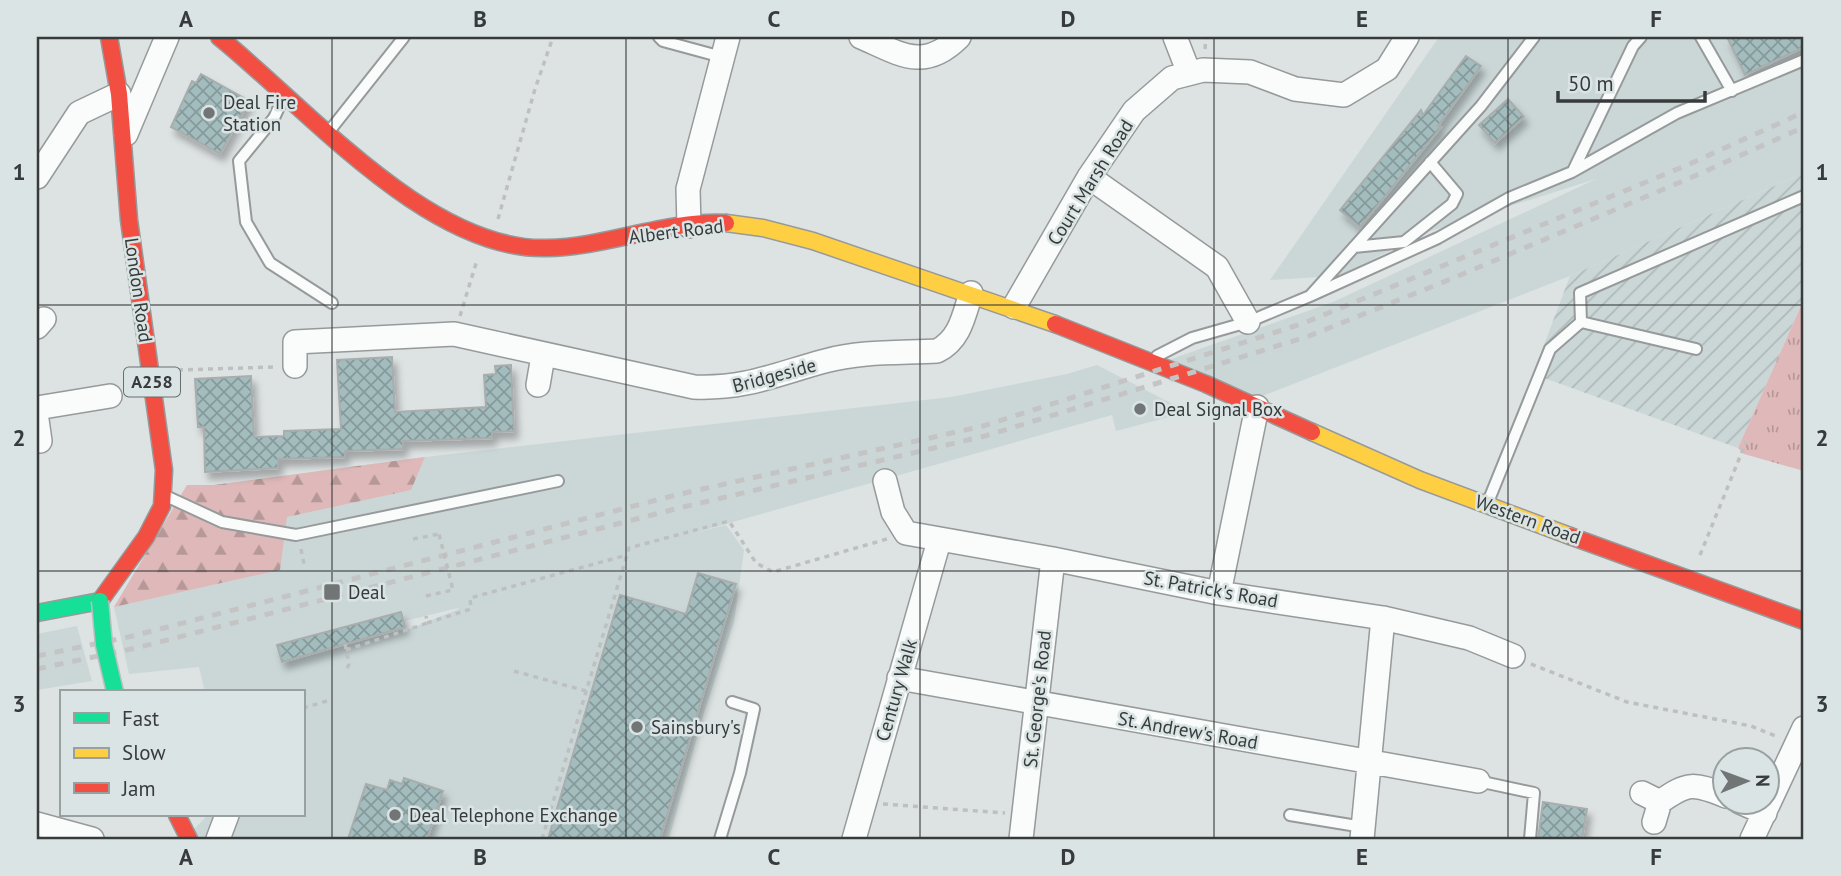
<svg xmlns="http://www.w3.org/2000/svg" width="1841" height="876" font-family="'PT Sans',sans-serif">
  <defs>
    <pattern id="industrial-furrows" width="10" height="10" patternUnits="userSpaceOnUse" patternTransform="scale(1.75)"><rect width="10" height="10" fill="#cbd7d7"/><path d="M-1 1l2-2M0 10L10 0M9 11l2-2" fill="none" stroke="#afb9b9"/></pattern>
    <pattern id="forest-firs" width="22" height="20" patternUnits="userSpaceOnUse" patternTransform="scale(1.75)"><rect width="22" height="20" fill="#dfb9ba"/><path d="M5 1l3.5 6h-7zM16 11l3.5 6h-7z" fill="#b69898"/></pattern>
    <pattern id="park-tufts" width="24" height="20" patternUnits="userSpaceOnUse" patternTransform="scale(1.75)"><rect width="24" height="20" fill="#dfb9ba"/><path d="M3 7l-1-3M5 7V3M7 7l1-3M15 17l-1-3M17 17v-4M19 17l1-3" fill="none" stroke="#b69898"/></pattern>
    <pattern id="building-cross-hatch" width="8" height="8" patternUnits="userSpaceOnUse" patternTransform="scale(1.75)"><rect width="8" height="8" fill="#a3bcbd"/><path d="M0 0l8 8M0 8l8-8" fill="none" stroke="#869a9b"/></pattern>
    <filter id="shadow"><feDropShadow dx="4" dy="7" stdDeviation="3.5" flood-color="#0004"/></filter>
  </defs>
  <rect width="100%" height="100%" fill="#dde2e2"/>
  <path fill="#cbd7d7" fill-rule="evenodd" d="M 1439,37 L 1804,37 L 1804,173 L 1570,276 L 1257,398 L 1163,362 L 1333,302 L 1596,179 L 1431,231 L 1338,276 L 1270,280 Z
    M 1097,365 L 1188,412 L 1116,431 L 1112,415 L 690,534 L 726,525 L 744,550 L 734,622 L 702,719 L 669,839 L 184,839 L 208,815 L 303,815 L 303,692 L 205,692 L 199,667 L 129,674 L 114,607 L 187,485 L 214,485 L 425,457 L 951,397 L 1067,374 ZM 458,608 L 459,609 L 407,630 L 405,621 Z
    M 77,626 L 92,681 L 37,690 L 37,634 Z"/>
  <path fill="url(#industrial-furrows)" d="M 1804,173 L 1804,299 L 1738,448 L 1533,374 L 1570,276 Z"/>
  <path fill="url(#forest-firs)" d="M 425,457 L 411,490 L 287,517 L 280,570 L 114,607 L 187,485 L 214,485 Z"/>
  <path fill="url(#park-tufts)" d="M 1804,299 L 1804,471 L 1744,454 L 1738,448 Z"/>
  <path fill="url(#building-cross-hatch)" stroke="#a9adad" stroke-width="2" filter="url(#shadow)" d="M 1727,37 L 1804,37 L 1804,47 L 1745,75 Z
    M 1466,56 L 1481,66 L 1438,126 L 1441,127 L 1360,227 L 1340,210 L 1421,110 L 1423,115 Z
    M 201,74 L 249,101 L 220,154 L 171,127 L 192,81 L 196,83 Z
    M 1508,99 L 1524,117 L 1495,143 L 1479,125 Z
    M 392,357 L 395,412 L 486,407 L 484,375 L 496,374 L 495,366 L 511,365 L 514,431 L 492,432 L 492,438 L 403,441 L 403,449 L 345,451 L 345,457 L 278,459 L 278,468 L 205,472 L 204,427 L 198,427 L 195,379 L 251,376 L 254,437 L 284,436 L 284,431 L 341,429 L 337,360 Z
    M 698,573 L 736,584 L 660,839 L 548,839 L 620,595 L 686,614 Z
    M 401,612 L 405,627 L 282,662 L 277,645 Z
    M 404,778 L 443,791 L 427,839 L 348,839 L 366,784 L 387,790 L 390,780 L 402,784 Z
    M 1543,802 L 1587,809 L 1582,839 L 1538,839 Z"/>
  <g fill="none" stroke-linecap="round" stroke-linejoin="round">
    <g stroke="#979a9a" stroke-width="14">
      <path id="lane" d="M 659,37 L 663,41 L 722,57
        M 1701,37 L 1732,91
        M 284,96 L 274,118 L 239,161 L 246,222 L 270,263 L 332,303
        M 331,129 L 404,37
        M 1573,171 L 1633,46 L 1641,37
        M 1354,247 L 1404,242 L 1452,204 L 1457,194 L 1430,162
        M 1310,296 L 1438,238 L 1509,198 L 1572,172 L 1677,113 L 1804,60
        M 1581,322 L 1580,293 L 1804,196
        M 1157,356 L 1192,338 L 1248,322 L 1310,296 L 1481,106 L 1534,37
        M 168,497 L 222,522 L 296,535 L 558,481
        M 1488,502 L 1550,349 L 1581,322 L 1696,349
        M 1478,781 L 1534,793 L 1530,839
        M 1290,815 L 1363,827
        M 720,839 L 740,773 L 754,709 L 732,702"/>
    </g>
    <g stroke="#979a9a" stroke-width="26">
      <path id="street" d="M 861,37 C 900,54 924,72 959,37
        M 1175,37 L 1189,73
        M 126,134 L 167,37
        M 37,177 L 79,113 L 119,94
        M 1089,177 L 1217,267 L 1248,322
        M 689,226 L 688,189 L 728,37
        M 1014,307 L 1089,177 L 1134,111 L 1172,78 L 1203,70 L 1250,72 L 1295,89 L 1344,95 L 1387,69 L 1407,37
        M 37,327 L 44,319
        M 295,366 L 295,342 L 454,334 L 694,387 C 747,389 776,374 825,361 C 860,351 901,353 937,351 C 960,340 964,315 971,293
        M 538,385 L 543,356
        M 37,408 L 110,396
        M 37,420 L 40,441
        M 885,481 L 893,512 L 906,533 L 1053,559 L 1219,593 L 1383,618 L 1469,638 L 1513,656
        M 1219,593 L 1257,407
        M 899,678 L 1478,781
        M 1642,793 L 1660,802 L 1654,822
        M 1660,802 C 1688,782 1694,783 1726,796
        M 1740,802 L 1765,813
        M 37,824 L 92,839
        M 218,839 L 227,815
        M 854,839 L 939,541
        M 1021,839 L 1053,559
        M 1362,839 L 1383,618
        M 1752,839 L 1804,728"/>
    </g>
    <g stroke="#979a9a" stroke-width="19">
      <path id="fast" d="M 37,613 L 100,601"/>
    </g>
    <g stroke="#979a9a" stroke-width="19">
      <path id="slow" d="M 726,223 L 763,228 L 813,241 L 1055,324
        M 1312,432 L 1420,480 L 1570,536"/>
    </g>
    <g stroke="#979a9a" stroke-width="19">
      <path id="jam" d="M 219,37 C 306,107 429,252 547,248 C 607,247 666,220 726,223
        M 1055,324 L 1206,384 L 1312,432
        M 1570,536 L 1804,621
        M 100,601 L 146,537 L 162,506 L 164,470 L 129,220 L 119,94 L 109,37
        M 177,815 L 189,839"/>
    </g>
    <path stroke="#bec0c0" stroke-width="3.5" stroke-dasharray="5 5" stroke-linecap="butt" d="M 1205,49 L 1206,37
      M 498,219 L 535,89 L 553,37
      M 460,316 L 477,260
      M 178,370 L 275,367
      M 413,539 L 439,534
      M 301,549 L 304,564
      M 1700,555 L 1746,442
      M 427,623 L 471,609 L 470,598 L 627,555
      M 345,644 L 349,664 L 346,671
      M 346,650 L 419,626 L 427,623 L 426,616
      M 1531,664 L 1627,702 L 1751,726 L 1778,737
      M 514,671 L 586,691
      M 303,708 L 327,701
      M 883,804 L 1005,813
      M 542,839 L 629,548 L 729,521 L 756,563 L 773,572 L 887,539"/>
    <use href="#lane" stroke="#fafbfb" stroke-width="10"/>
    <use href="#street" stroke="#fafbfb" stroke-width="23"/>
    <use href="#fast" stroke="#16e098" stroke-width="16"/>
    <use href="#slow" stroke="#ffcf43" stroke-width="16"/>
    <use href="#jam" stroke="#f24e42" stroke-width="16"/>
    <path stroke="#c4c4c4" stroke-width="5" stroke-dasharray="9 9" stroke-linecap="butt" d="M 37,656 L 133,636 L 676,495 L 983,426 L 1304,323 L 1685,166 L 1804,112
      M 37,669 L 136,648 L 679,508 L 985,436 L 1184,375 L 1309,336 L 1446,281 L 1690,178 L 1804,127"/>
    <g stroke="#bcbfbf" stroke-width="19" stroke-linecap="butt">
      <path id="fast-bridge" d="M 100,601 L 104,645 L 115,692"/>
    </g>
    <path stroke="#bec0c0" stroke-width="3.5" stroke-dasharray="5 5" stroke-linecap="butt" d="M 426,596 L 453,590 L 439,534"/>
    <use href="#fast-bridge" stroke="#16e098" stroke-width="16"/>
  </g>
  <path fill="none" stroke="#373b3b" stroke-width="2" stroke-opacity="0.55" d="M 332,37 L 332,839M 626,37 L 626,839M 920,37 L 920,839M 1214,37 L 1214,839M 1508,37 L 1508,839M 37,305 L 1804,305M 37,571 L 1804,571"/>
  <g fill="#717575" stroke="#dbe4e4" stroke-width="2.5">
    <circle cx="209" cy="113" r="7"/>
    <circle cx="1140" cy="409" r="7"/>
    <rect x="323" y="583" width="18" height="18" rx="3.5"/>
    <circle cx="637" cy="727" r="7"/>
    <circle cx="395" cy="815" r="7"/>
  </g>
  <g text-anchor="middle" stroke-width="5" stroke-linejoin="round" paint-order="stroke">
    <rect fill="#dbe4e4" stroke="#686e6e" stroke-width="2" x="124" y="367.5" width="56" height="29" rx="5"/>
    <g font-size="18" font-weight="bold" fill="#373b3b">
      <text x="152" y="388">A258</text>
    </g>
    <g font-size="19" fill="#373b3b" stroke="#dbe4e4" text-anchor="start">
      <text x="223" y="109">Deal Fire<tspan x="223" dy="22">Station</tspan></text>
      <text x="1154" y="416">Deal Signal Box</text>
      <text x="348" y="599">Deal</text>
      <text x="651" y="734">Sainsbury's</text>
      <text x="409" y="822">Deal Telephone Exchange</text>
    </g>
    <g font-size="19" fill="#373b3b" stroke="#dbe4e4">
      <text transform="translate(1090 182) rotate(-58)" y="7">Court Marsh Road</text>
      <text transform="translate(676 231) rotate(-7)" y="7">Albert Road</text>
      <text transform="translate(139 290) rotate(82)" y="7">London Road</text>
      <text transform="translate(774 375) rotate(-15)" y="7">Bridgeside</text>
      <text transform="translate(1528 519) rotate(20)" y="7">Western Road</text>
      <text transform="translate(1211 589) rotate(10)" y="7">St. Patrick's Road</text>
      <text transform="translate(896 690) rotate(-74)" y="7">Century Walk</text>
      <text transform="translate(1037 699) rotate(-84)" y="7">St. George's Road</text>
      <text transform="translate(1188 730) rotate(10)" y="7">St. Andrew's Road</text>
    </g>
  </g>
  <rect width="1841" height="876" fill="none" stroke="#dbe4e4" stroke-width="77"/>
  <rect x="60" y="690" width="245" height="126" fill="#dbe4e4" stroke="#99a0a0" stroke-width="2"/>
  <rect x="74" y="713" width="35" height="10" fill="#16e098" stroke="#99a0a0" stroke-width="2"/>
  <text x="122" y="726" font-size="21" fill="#373b3b">Fast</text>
  <rect x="74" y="748" width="35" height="10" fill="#ffcf43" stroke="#99a0a0" stroke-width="2"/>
  <text x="122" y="760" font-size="21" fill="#373b3b">Slow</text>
  <rect x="74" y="783" width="35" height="10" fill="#f24e42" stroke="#99a0a0" stroke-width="2"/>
  <text x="122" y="796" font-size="21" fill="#373b3b">Jam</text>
  <g transform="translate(1746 781) rotate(89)"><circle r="33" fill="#dbe4e4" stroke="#99a0a0" stroke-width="2"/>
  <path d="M0-5L12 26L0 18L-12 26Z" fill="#717575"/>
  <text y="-10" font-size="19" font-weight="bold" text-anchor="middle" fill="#373b3b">N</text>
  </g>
  <path d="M1558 91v10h147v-10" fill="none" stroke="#373b3b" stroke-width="3.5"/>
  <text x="1568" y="91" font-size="21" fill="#373b3b" stroke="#dbe4e4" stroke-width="5" paint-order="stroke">50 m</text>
  <rect x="38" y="38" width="1764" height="800" fill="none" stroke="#373b3b" stroke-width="2.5"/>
  <g font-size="23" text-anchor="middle" font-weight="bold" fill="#373b3b">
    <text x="186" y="27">A</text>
    <text x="480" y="27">B</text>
    <text x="774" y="27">C</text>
    <text x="1068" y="27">D</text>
    <text x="1362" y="27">E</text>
    <text x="1656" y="27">F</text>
    <text x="19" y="180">1</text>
    <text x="1822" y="180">1</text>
    <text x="19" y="446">2</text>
    <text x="1822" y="446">2</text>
    <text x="19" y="712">3</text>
    <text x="1822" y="712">3</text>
    <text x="186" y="865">A</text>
    <text x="480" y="865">B</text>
    <text x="774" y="865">C</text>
    <text x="1068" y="865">D</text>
    <text x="1362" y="865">E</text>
    <text x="1656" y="865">F</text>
  </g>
</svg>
